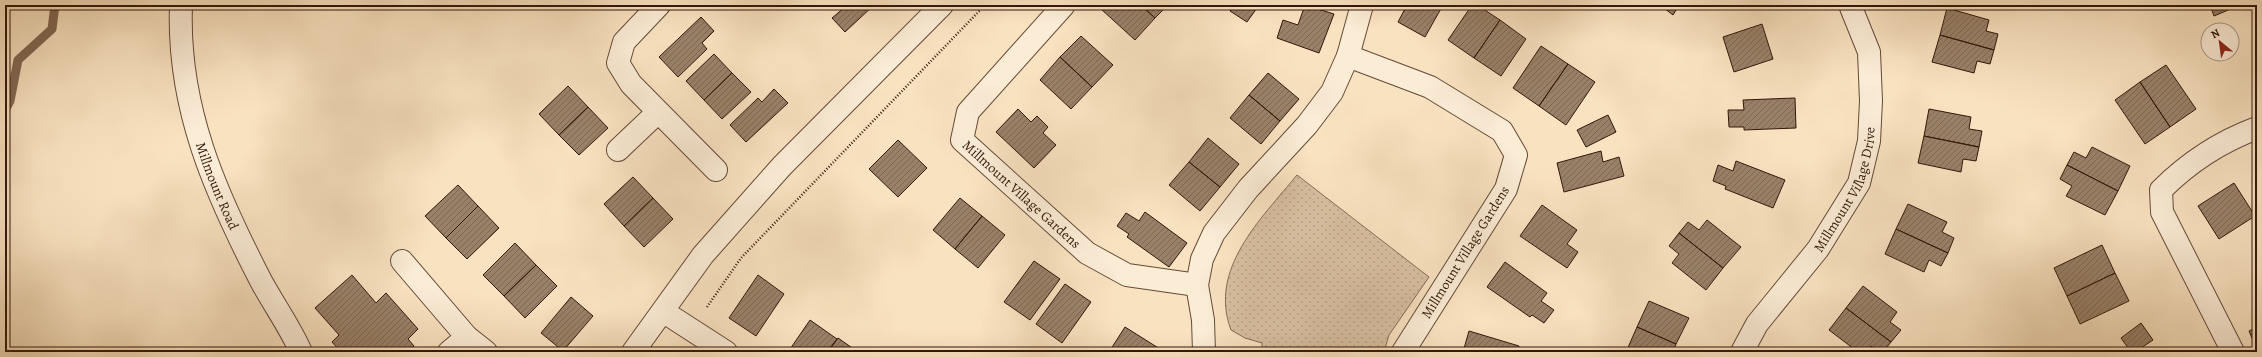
<svg xmlns="http://www.w3.org/2000/svg" width="2262" height="357" font-family="Alegreya,serif">
  <defs>
    <pattern id="grass-dots" width="8" height="8" patternUnits="userSpaceOnUse"><rect width="8" height="8" fill="#d7bfa1"/><path d="M2 2h.1M6 6h.1" fill="none" stroke="#b9a389" stroke-width="1.8" stroke-linecap="round"/></pattern>
    <pattern id="building-hatch" width="6" height="6" patternUnits="userSpaceOnUse"><rect width="6" height="6" fill="#998169"/><path d="M-1 1l2-2M0 6l6-6M5 7l2-2" fill="none" stroke="#7d6955"/></pattern>
  </defs>
  <rect width="100%" height="100%" fill="#f9e2c0"/>
  <filter id="stains"><feTurbulence type="fractalNoise" baseFrequency=".005" numOctaves="4"/><feColorMatrix values="0 0 0 0 .2 0 0 0 0 .09 0 0 0 0 .02 0 0 0 .5 -.17"/></filter>
  <radialGradient id="worn" r=".72"><stop offset=".6" stop-color="#630" stop-opacity="0"/><stop offset="1" stop-color="#630" stop-opacity=".3"/></radialGradient>
  <path fill="url(#grass-dots)" stroke="#846b56" d="M 1297,175 L 1429,277 L 1389,335 L 1384,352 L 1265,352 L 1262,351 L 1262,343 L 1245,338 L 1231,330 C 1208,269 1261,219 1297,175 Z"/>
  <g fill="none" stroke-linecap="round" stroke-linejoin="round">
    <path stroke="#816752" stroke-width="9" d="M 5,110 L 10,101 L 18,60 L 52,29 L 55,5"/>
  </g>
  <path fill="url(#building-hatch)" stroke="#32170b" d="M 843,5 L 874,5 L 845,32 L 832,18 L 845,7 Z
    M 1105,5 L 1141,5 L 1155,18 L 1135,40 L 1101,9 Z
    M 1141,5 L 1168,5 L 1155,18 Z
    M 1234,5 L 1259,5 L 1247,22 L 1230,11 Z
    M 1305,5 L 1334,14 L 1319,53 L 1277,38 L 1283,20 L 1298,25 Z
    M 1407,5 L 1443,5 L 1425,37 L 1398,22 Z
    M 1472,5 L 1477,5 L 1500,20 L 1474,58 L 1448,40 Z
    M 1660,5 L 1679,5 L 1673,15 Z
    M 2210,5 L 2240,5 L 2214,16 Z
    M 1947,8 L 1989,20 L 1986,31 L 1998,34 L 1994,50 L 1940,35 Z
    M 701,17 L 714,31 L 702,43 L 707,49 L 678,77 L 659,57 Z
    M 1500,20 L 1526,39 L 1501,76 L 1474,58 Z
    M 1762,24 L 1773,59 L 1734,72 L 1723,37 Z
    M 2257,30 L 2257,43 L 2253,31 Z
    M 1940,35 L 1994,50 L 1990,64 L 1977,61 L 1974,73 L 1932,62 Z
    M 1081,36 L 1113,65 L 1092,87 L 1060,57 Z
    M 1541,46 L 1568,64 L 1539,106 L 1513,88 Z
    M 714,54 L 732,73 L 704,100 L 686,81 Z
    M 1060,57 L 1092,87 L 1071,109 L 1040,80 Z
    M 1568,64 L 1595,82 L 1566,125 L 1539,106 Z
    M 2166,65 L 2196,109 L 2170,127 L 2140,82 Z
    M 732,73 L 751,92 L 722,119 L 704,100 Z
    M 1268,73 L 1299,99 L 1280,121 L 1249,95 Z
    M 2140,82 L 2170,127 L 2145,144 L 2115,100 Z
    M 568,86 L 588,107 L 559,135 L 539,114 Z
    M 774,89 L 788,103 L 746,142 L 730,125 L 758,98 L 762,102 Z
    M 1249,95 L 1280,121 L 1261,144 L 1230,118 Z
    M 1795,98 L 1796,128 L 1744,130 L 1744,127 L 1729,127 L 1728,110 L 1744,110 L 1743,100 Z
    M 588,107 L 608,128 L 579,155 L 559,135 Z
    M 1018,109 L 1031,122 L 1037,116 L 1048,127 L 1043,133 L 1056,145 L 1034,168 L 996,132 Z
    M 1929,109 L 1971,117 L 1969,129 L 1982,131 L 1979,147 L 1924,136 Z
    M 1608,115 L 1616,132 L 1586,147 L 1577,130 Z
    M 1924,136 L 1979,147 L 1976,161 L 1963,159 L 1961,172 L 1918,163 Z
    M 1208,138 L 1239,164 L 1220,187 L 1189,162 Z
    M 898,140 L 927,168 L 898,197 L 869,169 Z
    M 2092,147 L 2130,166 L 2118,191 L 2067,165 L 2074,152 L 2086,158 Z
    M 1601,151 L 1603,162 L 1619,157 L 1624,176 L 1564,192 L 1557,163 Z
    M 1736,161 L 1785,180 L 1773,208 L 1725,189 L 1726,186 L 1713,181 L 1718,165 L 1733,171 Z
    M 1189,162 L 1220,187 L 1200,211 L 1169,185 Z
    M 2067,165 L 2118,191 L 2105,215 L 2066,196 L 2072,186 L 2060,179 Z
    M 633,177 L 653,198 L 624,226 L 604,204 Z
    M 2234,183 L 2255,216 L 2219,239 L 2198,206 Z
    M 458,185 L 478,206 L 446,238 L 425,216 Z
    M 653,198 L 673,219 L 644,247 L 624,226 Z
    M 960,198 L 982,216 L 955,249 L 933,230 Z
    M 1908,204 L 1947,222 L 1942,232 L 1954,238 L 1948,253 L 1896,229 Z
    M 1542,205 L 1577,230 L 1567,244 L 1578,252 L 1567,268 L 1520,236 Z
    M 478,206 L 499,228 L 467,259 L 446,238 Z
    M 1145,212 L 1187,243 L 1169,267 L 1127,237 L 1129,234 L 1117,226 L 1126,213 L 1139,221 Z
    M 982,216 L 1005,235 L 978,268 L 955,249 Z
    M 1707,220 L 1741,247 L 1723,268 L 1679,233 L 1688,222 L 1699,230 Z
    M 1896,229 L 1948,253 L 1941,266 L 1929,260 L 1924,272 L 1885,254 Z
    M 1679,233 L 1723,268 L 1706,290 L 1672,263 L 1679,254 L 1669,246 Z
    M 515,243 L 536,265 L 504,296 L 483,275 Z
    M 2102,245 L 2115,273 L 2067,296 L 2054,268 Z
    M 1034,261 L 1060,279 L 1030,320 L 1004,302 Z
    M 1505,262 L 1547,293 L 1541,301 L 1554,310 L 1544,323 L 1532,315 L 1530,317 L 1487,287 Z
    M 536,265 L 557,286 L 525,318 L 504,296 Z
    M 2115,273 L 2129,301 L 2080,324 L 2067,296 Z
    M 352,275 L 376,303 L 386,293 L 418,329 L 408,339 L 414,346 L 408,352 L 341,352 L 332,342 L 339,335 L 315,308 Z
    M 758,275 L 784,294 L 756,336 L 729,318 Z
    M 1065,284 L 1091,302 L 1062,343 L 1036,324 Z
    M 1863,286 L 1897,312 L 1890,322 L 1901,330 L 1891,342 L 1846,308 Z
    M 571,297 L 593,316 L 563,351 L 541,333 Z
    M 1649,301 L 1689,318 L 1676,344 L 1637,327 Z
    M 1846,308 L 1891,342 L 1883,352 L 1879,352 L 1871,346 L 1866,352 L 1858,352 L 1829,330 Z
    M 810,320 L 837,339 L 827,352 L 788,352 Z
    M 2141,323 L 2153,340 L 2135,352 L 2131,352 L 2121,338 Z
    M 1125,327 L 1160,349 L 1158,352 L 1109,352 Z
    M 1637,327 L 1676,344 L 1673,352 L 1626,352 Z
    M 2257,327 L 2257,350 L 2249,331 Z
    M 1469,331 L 1519,346 L 1518,352 L 1463,352 Z
    M 838,338 L 858,352 L 828,352 Z"/>
  <g fill="none" stroke-linecap="round" stroke-linejoin="round">
    <g stroke="#644a38" stroke-width="24">
      <g id="minor">
        <path id="s1" d="M 181,5 C 177,107 215,192 261,281 C 274,305 290,327 301,352"/>
        <path d="M 659,5 L 624,42 L 618,63 L 631,84 L 716,170"/>
        <path id="s2" d="M 1064,5 L 968,112 L 962,140 L 1087,253 L 1127,275 L 1197,285"/>
        <path d="M 1348,56 L 1430,87 L 1502,131 L 1516,155 L 1506,189 L 1403,352"/>
        <path d="M 618,150 L 658,112"/>
        <path d="M 402,261 L 467,337 L 486,352"/>
        <path d="M 664,312 L 726,352"/>
        <path d="M 449,352 L 467,337"/>
        <path d="M 633,352 L 703,255 L 782,166 L 942,5"/>
        <path d="M 1204,352 L 1203,320 L 1197,285 L 1202,259 L 1214,233 L 1248,189 L 1307,125 L 1332,92 L 1348,56 L 1362,5"/>
        <path id="s3" d="M 1742,352 L 1757,324 L 1818,249 L 1859,183 L 1869,141 L 1871,101 L 1869,52 L 1850,5"/>
        <path d="M 2233,352 L 2162,212 L 2161,190 C 2188,163 2222,141 2257,128"/>
      </g>
    </g>
    <path stroke="#32170b" stroke-width="2.5" stroke-dasharray="1 2" stroke-linecap="butt" d="M 707,307 L 741,258 L 985,5"/>
    <use href="#minor" stroke="#fbecd6" stroke-width="22"/>
  </g>
  <g text-anchor="middle" stroke-width="3" stroke-linejoin="round" paint-order="stroke">
    <g font-size="14" fill="#32170b" stroke="#fbecd6">
      <text dy="5" stroke="none"><textPath href="#s1" startOffset="186">Millmount Road</textPath></text>
      <text dy="5" stroke="none"><textPath href="#s3" startOffset="195">Millmount Village Drive</textPath></text>
      <text dy="5" stroke="none"><textPath href="#s2" startOffset="253">Millmount Village Gardens</textPath></text>
      <text transform="translate(1465 252) rotate(-58)" y="5">Millmount Village Gardens</text>
    </g>
  </g>
  <rect width="2262" height="357" fill="none" stroke="#f9e2c0" stroke-width="20"/>
  <rect x="6" y="6" width="2250" height="345" fill="none" stroke="#32170b" stroke-width="2"/>
  <rect x="10" y="10" width="2242" height="337" fill="none" stroke="#32170b"/>
  <g transform="translate(2220 42) rotate(331)"><circle r="19" fill="#fbecd6" stroke="#ab9785"/>
  <path d="M0-3L7 15L0 10L-7 15Z" fill="#8f2418"/>
  <text y="-6" font-size="11" font-weight="bold" text-anchor="middle" fill="#32170b">N</text>
  </g>
  <rect width="100%" height="100%" filter="url(#stains)"/>
  <rect width="100%" height="100%" fill="url(#worn)"/>
</svg>
